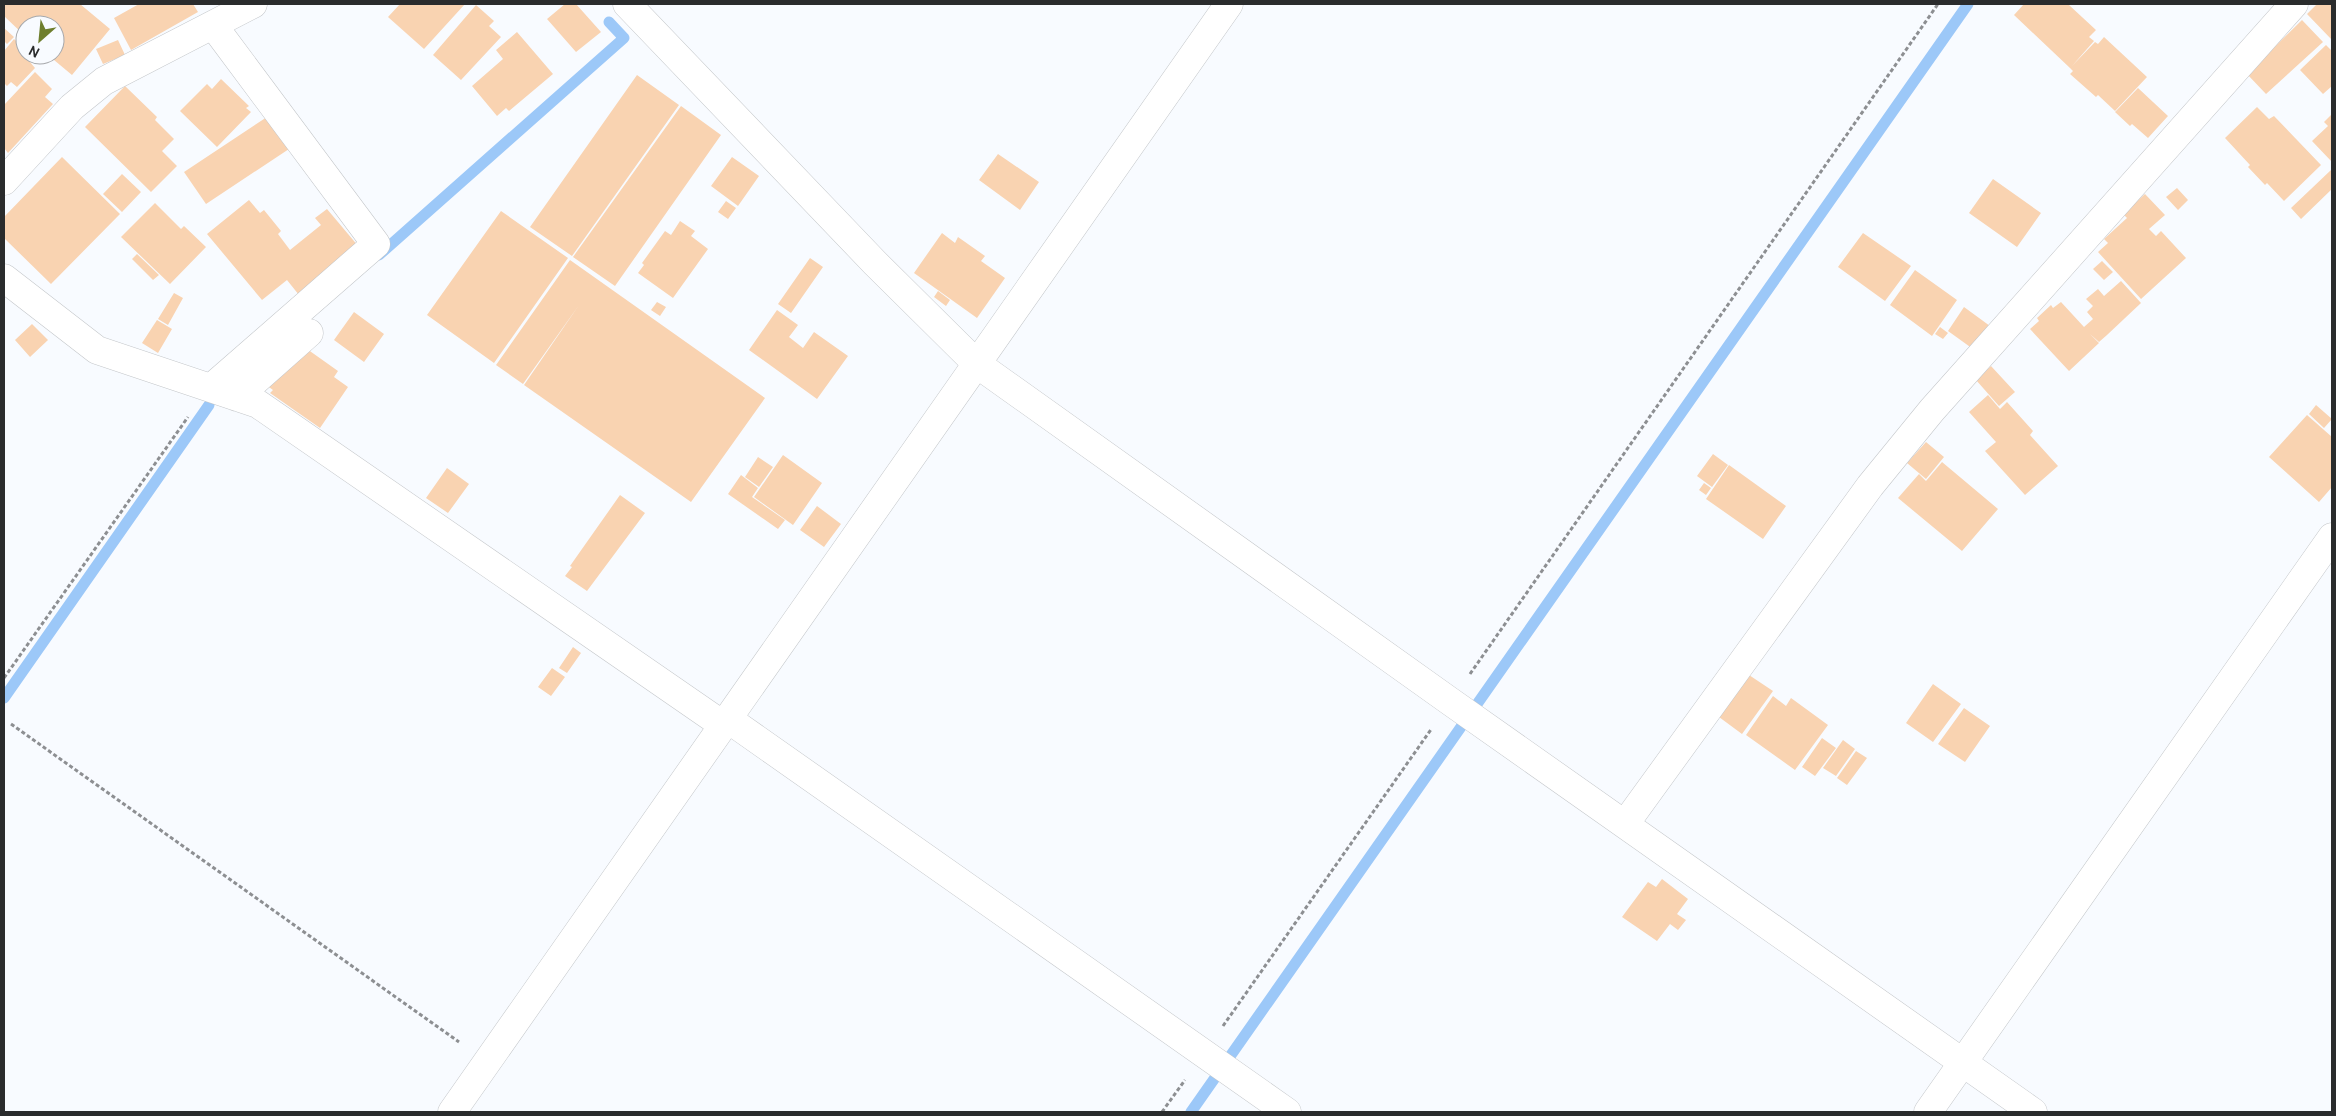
<svg xmlns="http://www.w3.org/2000/svg" width="2336" height="1116" font-family="Cabin,sans-serif">
  <rect width="100%" height="100%" fill="#f8fbff"/>
  <g fill="none" stroke-linecap="round" stroke-linejoin="round">
    <path stroke="#9cc8f8" stroke-width="11" d="M 379,255 L 624,38 L 609,22
      M 4,698 L 209,405
      M 1191,1112 L 1968,4"/>
  </g>
  <path fill="#f9d3b1" d="M 4,4 L 80,4 L 110,29 L 72,75 L 48,55 L 55,55 L 55,25 L 25,25 L 25,36 L 4,16 Z
    M 139,4 L 193,4 L 198,12 L 131,50 L 114,18 Z
    M 400,4 L 465,4 L 424,49 L 388,17 Z
    M 565,4 L 576,4 L 601,32 L 576,52 L 547,19 Z
    M 2024,4 L 2071,4 L 2069,5 L 2096,30 L 2089,37 L 2094,41 L 2072,66 L 2095,42 L 2098,44 L 2104,37 L 2147,77 L 2115,111 L 2098,95 L 2096,97 L 2070,74 L 2073,71 L 2070,68 L 2014,15 Z
    M 2317,4 L 2332,4 L 2332,40 L 2307,14 Z
    M 476,5 L 494,21 L 489,26 L 501,37 L 461,80 L 433,55 Z
    M 2302,20 L 2323,42 L 2266,94 L 2247,74 Z
    M 4,28 L 14,37 L 7,44 L 4,41 Z
    M 517,32 L 553,74 L 509,111 L 506,108 L 497,116 L 472,86 L 503,59 L 496,50 Z
    M 14,39 L 25,49 L 25,55 L 31,55 L 34,58 L 30,62 L 35,68 L 17,87 L 11,82 L 7,86 L 4,83 L 4,51 Z
    M 118,40 L 125,55 L 103,64 L 96,49 Z
    M 2326,45 L 2332,51 L 2332,86 L 2323,94 L 2300,70 Z
    M 35,72 L 52,89 L 45,97 L 53,104 L 8,153 L 4,148 L 4,105 Z
    M 637,75 L 679,105 L 572,256 L 530,227 Z
    M 221,79 L 249,106 L 246,108 L 251,112 L 217,147 L 180,111 L 207,84 L 212,89 Z
    M 125,86 L 157,117 L 155,120 L 174,139 L 162,151 L 177,166 L 151,192 L 85,127 Z
    M 2138,88 L 2168,116 L 2148,138 L 2132,124 L 2130,126 L 2115,112 Z
    M 681,106 L 721,135 L 615,286 L 573,257 Z
    M 2257,107 L 2269,119 L 2274,116 L 2321,165 L 2284,201 L 2267,183 L 2265,185 L 2248,167 L 2250,165 L 2225,138 Z
    M 2332,114 L 2332,162 L 2312,141 L 2328,126 L 2324,122 Z
    M 267,117 L 289,149 L 206,204 L 184,172 Z
    M 998,154 L 1039,182 L 1020,210 L 979,180 Z
    M 62,157 L 120,214 L 51,284 L 4,238 L 4,217 Z
    M 732,157 L 759,176 L 738,206 L 711,186 Z
    M 2331,170 L 2332,189 L 2301,219 L 2291,208 Z
    M 122,174 L 141,192 L 122,212 L 103,194 Z
    M 1993,179 L 2041,213 L 2017,247 L 1969,213 Z
    M 2177,188 L 2188,200 L 2178,210 L 2166,197 Z
    M 2145,194 L 2165,215 L 2149,229 L 2156,236 L 2161,231 L 2186,258 L 2141,299 L 2098,252 L 2108,243 L 2104,239 L 2127,218 L 2123,214 Z
    M 249,200 L 260,213 L 264,210 L 281,231 L 278,234 L 290,250 L 321,225 L 315,218 L 327,209 L 359,247 L 299,295 L 287,280 L 262,300 L 207,234 Z
    M 726,201 L 736,208 L 728,219 L 718,212 Z
    M 155,203 L 181,229 L 184,226 L 206,247 L 170,284 L 121,237 Z
    M 501,211 L 568,258 L 494,363 L 427,315 Z
    M 680,221 L 695,231 L 691,236 L 708,249 L 673,298 L 638,273 L 644,265 L 642,263 L 665,231 L 671,235 Z
    M 942,233 L 955,243 L 958,237 L 985,256 L 981,261 L 1005,278 L 977,318 L 914,273 Z
    M 1863,233 L 1911,266 L 1885,301 L 1838,267 Z
    M 137,254 L 159,275 L 153,280 L 132,259 Z
    M 810,258 L 823,267 L 791,313 L 778,304 Z
    M 570,260 L 765,398 L 691,502 L 524,385 L 579,305 L 523,384 L 496,365 Z
    M 2102,261 L 2113,272 L 2104,280 L 2093,269 Z
    M 1915,270 L 1957,300 L 1932,336 L 1890,305 Z
    M 2121,281 L 2141,303 L 2107,335 L 2101,328 L 2107,335 L 2099,342 L 2090,334 L 2099,343 L 2069,371 L 2030,329 L 2039,321 L 2037,318 L 2051,305 L 2053,308 L 2061,302 L 2084,327 L 2093,319 L 2087,312 L 2093,306 L 2086,299 L 2098,289 L 2104,296 Z
    M 938,291 L 950,300 L 946,306 L 934,297 Z
    M 174,293 L 183,298 L 168,325 L 158,319 Z
    M 657,302 L 666,307 L 660,316 L 651,310 Z
    M 1964,307 L 1990,326 L 1973,349 L 1948,331 Z
    M 777,310 L 798,325 L 789,337 L 803,348 L 814,332 L 848,356 L 817,399 L 749,350 Z
    M 354,312 L 384,334 L 364,362 L 334,340 Z
    M 157,320 L 172,329 L 158,353 L 142,343 Z
    M 32,324 L 48,340 L 30,357 L 15,340 Z
    M 1940,327 L 1948,333 L 1943,339 L 1935,334 Z
    M 307,349 L 338,371 L 334,377 L 348,387 L 320,428 L 270,393 L 273,390 L 266,385 Z
    M 1991,366 L 2015,392 L 1999,406 L 1976,380 Z
    M 1988,395 L 2000,409 L 2007,402 L 2033,431 L 2030,435 L 2058,466 L 2025,495 L 1985,451 L 1996,442 L 1969,412 Z
    M 2316,405 L 2332,419 L 2324,428 L 2309,414 Z
    M 2307,415 L 2332,437 L 2332,487 L 2319,502 L 2269,457 Z
    M 1926,442 L 1944,457 L 1926,479 L 1907,463 Z
    M 1713,454 L 1728,465 L 1712,487 L 1697,476 Z
    M 783,455 L 822,483 L 793,525 L 754,497 Z
    M 758,457 L 773,467 L 759,487 L 745,477 Z
    M 1942,462 L 1998,509 L 1962,551 L 1898,498 L 1919,474 L 1926,481 Z
    M 1729,465 L 1786,506 L 1763,539 L 1706,499 Z
    M 447,468 L 469,484 L 448,513 L 426,498 Z
    M 741,475 L 758,488 L 752,497 L 785,520 L 778,529 L 728,494 Z
    M 1704,483 L 1711,488 L 1706,495 L 1699,490 Z
    M 620,495 L 645,513 L 587,591 L 565,576 L 572,567 L 570,566 Z
    M 817,506 L 841,524 L 824,547 L 800,530 Z
    M 573,647 L 581,653 L 567,673 L 559,668 Z
    M 552,668 L 565,677 L 551,696 L 538,687 Z
    M 1749,675 L 1773,691 L 1742,734 L 1719,717 Z
    M 1933,684 L 1961,704 L 1933,742 L 1906,723 Z
    M 1773,696 L 1786,706 L 1791,698 L 1828,725 L 1795,770 L 1746,735 Z
    M 1964,708 L 1990,726 L 1965,762 L 1938,744 Z
    M 1822,738 L 1836,748 L 1815,776 L 1802,767 Z
    M 1843,740 L 1855,749 L 1836,776 L 1823,768 Z
    M 1856,751 L 1867,758 L 1847,785 L 1837,778 Z
    M 1662,879 L 1688,899 L 1677,914 L 1686,920 L 1678,930 L 1670,924 L 1657,941 L 1622,917 L 1648,882 L 1656,887 Z"/>
  <g fill="none" stroke-linecap="round" stroke-linejoin="round">
    <g stroke="#c4c7ca" stroke-width="29">
      <path id="minor" d="M 627,4 L 875,263 L 977,364 L 1451,702 L 2033,1112
        M 4,181 L 72,107 L 104,81 L 253,4
        M 4,278 L 97,350 L 258,404 L 723,725
        M 211,388 L 376,244 L 213,25
        M 237,397 L 309,333
        M 728,719 L 1287,1112
        M 1625,824 L 1870,486 L 1932,410 L 2294,4
        M 452,1112 L 1229,4
        M 1928,1112 L 2332,537"/>
    </g>
    <path stroke="#8d8f92" stroke-width="3" stroke-dasharray="4 2.5" stroke-linecap="butt" d="M 1470,674 L 1938,4
      M 4,678 L 188,417
      M 11,724 L 459,1042
      M 1223,1026 L 1432,728
      M 1162,1112 L 1185,1080"/>
    <use href="#minor" stroke="#fff" stroke-width="28"/>
  </g>
  <rect width="2336" height="1116" fill="none" stroke="#2a2c2d" stroke-width="10"/>
  <g transform="translate(40 40) rotate(207)"><circle r="24" fill="#f8fbff" stroke="#a6a8ab"/>
  <path d="M0-4L9 19L0 12L-9 19Z" fill="#6e7e2d"/>
  <text y="-8" font-size="14" font-weight="bold" text-anchor="middle" fill="#2a2c2d">N</text>
  </g>
</svg>
